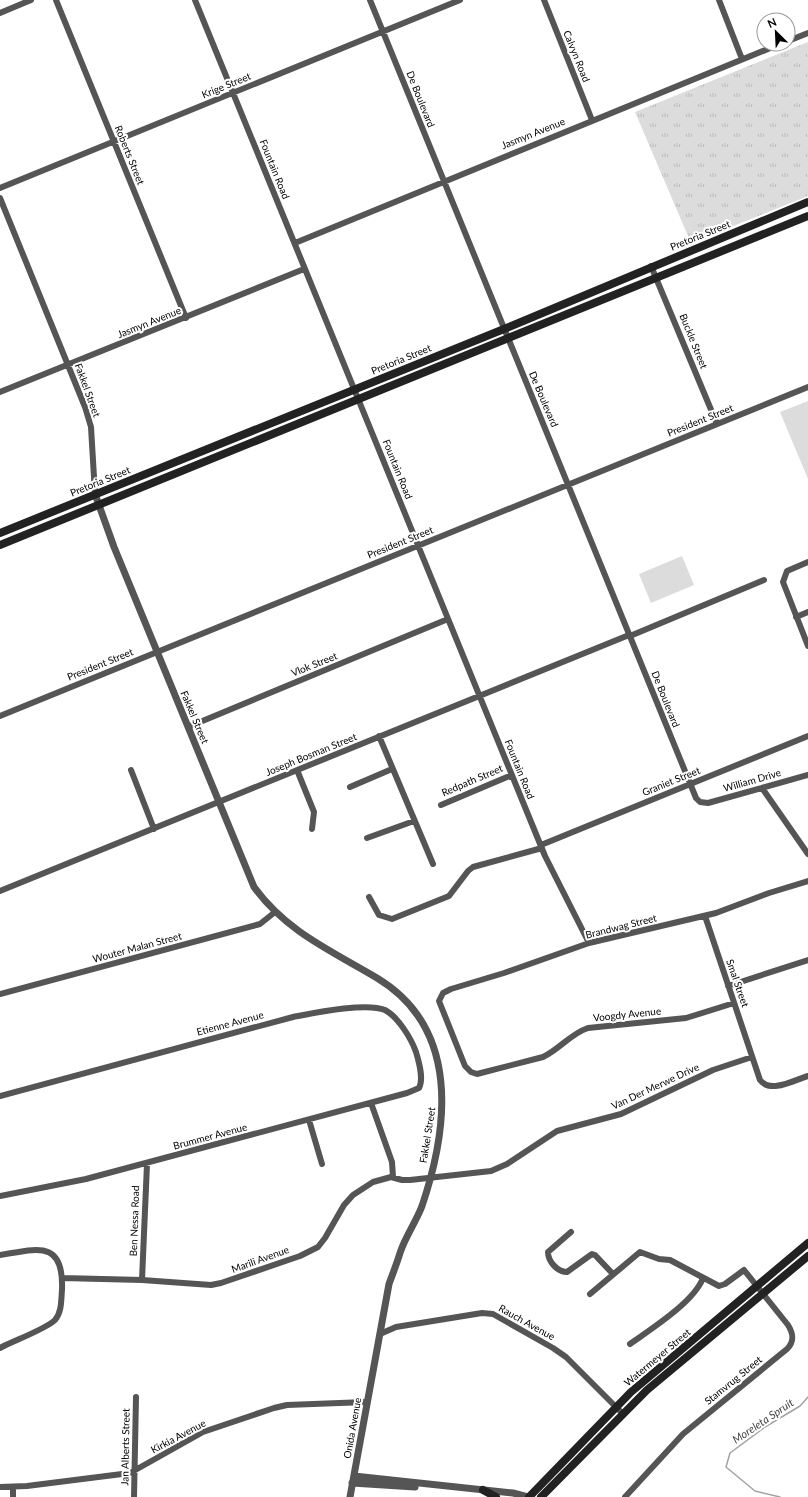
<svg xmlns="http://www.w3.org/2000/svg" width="808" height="1497" font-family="Lato,sans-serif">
  <defs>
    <pattern id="grass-tufts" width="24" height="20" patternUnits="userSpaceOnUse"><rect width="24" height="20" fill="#dcdcdc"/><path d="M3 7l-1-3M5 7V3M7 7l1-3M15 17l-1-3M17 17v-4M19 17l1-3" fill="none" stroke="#bbb"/></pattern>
  </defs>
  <rect width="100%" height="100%" fill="#fff"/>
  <path fill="url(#grass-tufts)" d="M 808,42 L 808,196 L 691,243 L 635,112 Z"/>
  <path fill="#dcdcdc" d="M 808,401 L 808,479 L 780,412 Z
    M 682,556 L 694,585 L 651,603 L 639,574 Z"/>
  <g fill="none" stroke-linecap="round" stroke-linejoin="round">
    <path stroke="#a3a3a3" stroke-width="1.5" d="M 780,1497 L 755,1491 L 726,1467 L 730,1453 L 765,1427 L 800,1406 L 808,1397"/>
    <path stroke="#555" stroke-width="6" d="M 56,0 L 186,318
      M 195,0 L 545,856 L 589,943
      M 370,0 L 696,798 L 700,802 L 708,803 L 808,775
      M 544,0 L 592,120
      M 719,0 L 742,59
      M 0,13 L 31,0
      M 788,41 L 808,33
      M 0,188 L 460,0
      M 0,198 L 85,407 L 91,427 L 95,494
      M 295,243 L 780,44
      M 651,266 L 717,424
      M 0,392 L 304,269
      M 808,562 L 787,571 L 783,582 L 808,646
      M 796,617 L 808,612
      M 630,636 L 764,580
      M 0,716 L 808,387
      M 188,727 L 448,619
      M 379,736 L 433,864
      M 131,770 L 154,829
      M 297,770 L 314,812 L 312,829
      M 350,787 L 392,769
      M 762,788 L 808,854
      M 441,805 L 512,775
      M 367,838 L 414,821
      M 541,845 L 808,736
      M 0,891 L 629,635
      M 369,897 L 379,915 L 392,919 L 449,896 L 468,871 L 473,867 L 542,848
      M 705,916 L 760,1080 C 771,1094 794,1080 808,1076
      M 728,986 L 808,960
      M 0,994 L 260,924 L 275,912
      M 734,1003 L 686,1018 L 588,1028 C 570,1034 560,1049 543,1057 L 477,1074 L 471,1072 L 465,1066 L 439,1001 L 443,993 L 451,989 L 504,973 L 589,943 L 716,913 L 769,893 L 808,881
      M 0,1096 L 293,1017 C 314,1013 366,1002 385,1010 C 398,1017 411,1038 416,1052 C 419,1062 424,1079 419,1088 L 407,1093 L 86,1179 L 0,1196
      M 371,1103 L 392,1162 L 393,1177
      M 309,1120 L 322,1164
      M 571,1232 L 548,1252 C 548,1261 557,1272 567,1272 L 592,1254 L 595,1255 L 613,1274
      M 0,1255 C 37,1249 64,1239 62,1290 C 61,1300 62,1312 55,1320 C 46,1329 13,1341 0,1348
      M 62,1278 L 142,1280 L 211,1285 L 221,1283 L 300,1256 L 318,1247 L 325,1238 L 344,1205 L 353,1195 L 373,1182 L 391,1177 L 402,1180 L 410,1180 L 491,1171 L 507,1164 L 557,1131 L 621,1114 L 713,1070 L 752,1057
      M 142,1280 L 147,1164
      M 590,1294 L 640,1252 L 659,1259 L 670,1260 L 719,1286 L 725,1284 L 744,1270 L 788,1325 C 793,1333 795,1341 787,1349 L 683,1434 L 625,1497
      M 380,1334 L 396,1327 L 482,1313 L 493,1314 L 553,1348 L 566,1357 L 623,1414
      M 630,1344 C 651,1329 694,1302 703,1278
      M 0,1487 L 27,1486 L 130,1473 L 203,1432 L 274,1408 L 287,1405 L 366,1402
      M 13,1497 L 13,1487
      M 134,1497 L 136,1397"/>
    <path stroke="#555" stroke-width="7" d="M 95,494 L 114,547 L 254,887 C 287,932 330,950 377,978 C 460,1028 449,1126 422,1206 C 416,1222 405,1237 400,1253 C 397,1263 393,1273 389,1284 L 350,1497
      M 354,1476 L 513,1493 L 528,1497
      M 352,1483 L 415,1487"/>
    <path stroke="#222" stroke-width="8" d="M 0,533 L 504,329 L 808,202
      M 0,545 L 808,216
      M 483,1490 L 496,1497
      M 529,1497 L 631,1392 L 808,1243
      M 541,1497 L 647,1390 L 808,1256"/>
  </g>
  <g text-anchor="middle" stroke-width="4" stroke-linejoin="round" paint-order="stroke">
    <g font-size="10" fill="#000" stroke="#fff">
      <text transform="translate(577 56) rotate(68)" y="4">Calvyn Road</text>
      <text transform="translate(226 85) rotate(-22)" y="4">Krige Street</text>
      <text transform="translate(421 99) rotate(68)" y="4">De Boulevard</text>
      <text transform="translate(533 133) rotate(-22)" y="4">Jasmyn Avenue</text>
      <text transform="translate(130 155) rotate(68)" y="4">Roberts Street</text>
      <text transform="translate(275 169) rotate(68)" y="4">Fountain Road</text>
      <text transform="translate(700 235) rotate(-22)" y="4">Pretoria Street</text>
      <text transform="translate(149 322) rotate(-22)" y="4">Jasmyn Avenue</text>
      <text transform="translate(694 341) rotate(68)" y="4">Buckle Street</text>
      <text transform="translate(401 359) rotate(-22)" y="4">Pretoria Street</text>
      <text transform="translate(88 390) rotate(70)" y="4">Fakkel Street</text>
      <text transform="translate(544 399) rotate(67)" y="4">De Boulevard</text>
      <text transform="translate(700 420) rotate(-22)" y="4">President Street</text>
      <text transform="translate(398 469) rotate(68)" y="4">Fountain Road</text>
      <text transform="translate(100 481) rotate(-22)" y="4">Pretoria Street</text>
      <text transform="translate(400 542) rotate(-22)" y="4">President Street</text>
      <text transform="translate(100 664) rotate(-22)" y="4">President Street</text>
      <text transform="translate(314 664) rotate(-22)" y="4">Vlok Street</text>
      <text transform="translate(666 699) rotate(68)" y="4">De Boulevard</text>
      <text transform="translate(195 717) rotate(67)" y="4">Fakkel Street</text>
      <text transform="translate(311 754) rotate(-22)" y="4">Joseph Bosman Street</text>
      <text transform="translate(520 769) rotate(68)" y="4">Fountain Road</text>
      <text transform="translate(472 780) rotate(-23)" y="4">Redpath Street</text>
      <text transform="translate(752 780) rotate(-16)" y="4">William Drive</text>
      <text transform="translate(671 781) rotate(-22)" y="4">Graniet Street</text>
      <text transform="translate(621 926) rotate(-14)" y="4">Brandwag Street</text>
      <text transform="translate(137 947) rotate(-15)" y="4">Wouter Malan Street</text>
      <text transform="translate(738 983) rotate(71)" y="4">Smal Street</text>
      <text transform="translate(627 1014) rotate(-6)" y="4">Voogdy Avenue</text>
      <text transform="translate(230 1023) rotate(-15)" y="4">Etienne Avenue</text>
      <text transform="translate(655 1086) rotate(-25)" y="4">Van Der Merwe Drive</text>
      <text transform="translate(427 1135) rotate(-81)" y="4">Fakkel Street</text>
      <text transform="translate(210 1136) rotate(-15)" y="4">Brummer Avenue</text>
      <text transform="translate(134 1221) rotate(-88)" y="4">Ben Nessa Road</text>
      <text transform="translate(260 1259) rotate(-20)" y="4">Marili Avenue</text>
      <text transform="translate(527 1322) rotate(29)" y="4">Rauch Avenue</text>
      <text transform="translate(657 1357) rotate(-40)" y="4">Watermeyer Street</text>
      <text transform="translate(733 1380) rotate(-39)" y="4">Stamvrug Street</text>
      <text transform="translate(352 1428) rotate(-80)" y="4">Onida Avenue</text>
      <text transform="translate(178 1436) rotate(-28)" y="4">Kirkia Avenue</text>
      <text transform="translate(125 1447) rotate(-89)" y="4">Jan Alberts Street</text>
    </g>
    <g font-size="11" font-style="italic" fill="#444" stroke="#fff">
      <text transform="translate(763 1421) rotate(-34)" y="4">Moreleta Spruit</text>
    </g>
  </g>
  <g transform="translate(776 32) rotate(336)"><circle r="19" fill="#ffffff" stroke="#999999"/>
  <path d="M0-3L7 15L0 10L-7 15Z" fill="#000000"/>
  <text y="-6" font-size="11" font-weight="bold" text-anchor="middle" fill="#000000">N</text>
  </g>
</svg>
